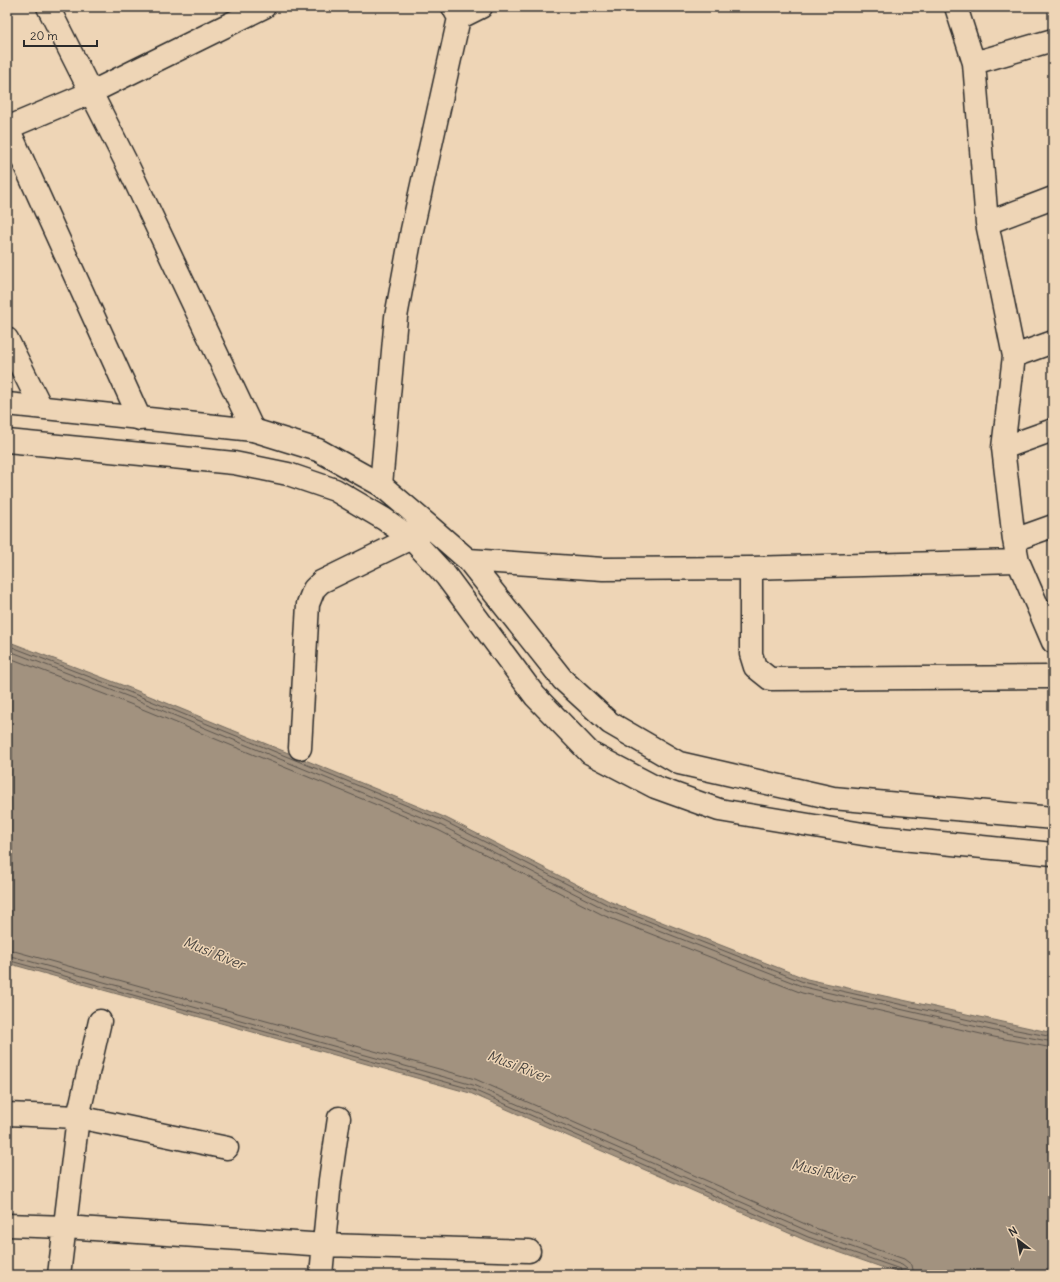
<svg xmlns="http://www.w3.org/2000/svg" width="1060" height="1282" font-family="Delius,sans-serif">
  <rect width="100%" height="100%" fill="#eed5b6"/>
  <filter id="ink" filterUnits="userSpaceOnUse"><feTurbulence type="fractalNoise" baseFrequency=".025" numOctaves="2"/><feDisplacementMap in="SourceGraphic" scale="8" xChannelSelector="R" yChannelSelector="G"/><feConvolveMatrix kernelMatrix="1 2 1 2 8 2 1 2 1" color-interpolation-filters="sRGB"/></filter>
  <g filter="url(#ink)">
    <path fill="#a2927f" stroke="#72695d" d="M 7,641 L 135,690 L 444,817 L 611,902 L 807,979 L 1053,1033 L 1053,1275 L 904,1275 L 807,1241 L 470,1093 L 7,963 Z"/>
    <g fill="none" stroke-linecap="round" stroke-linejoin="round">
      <path stroke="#5b544d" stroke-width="1" d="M 7,645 L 134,694 L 442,820 L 610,906 L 806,983 L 996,1026 L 1053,1037
        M 7,650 L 132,698 L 440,825 L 607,910 L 804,987 L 995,1031 L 1053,1042
        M 7,657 L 130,704 L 438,830 L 605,916 L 802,993 L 994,1037 L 1053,1048
        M 7,949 L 475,1079 L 812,1227 L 904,1259 L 912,1265 L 914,1275
        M 7,955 L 473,1085 L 810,1232 L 902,1265 L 907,1269 L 908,1275
        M 7,960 L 471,1089 L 808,1237 L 900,1269 L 903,1275"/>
      <g stroke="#2b2b2b" stroke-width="25">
        <path id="minor" d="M 48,7 L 126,162 L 253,430
          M 956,7 L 974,63 L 987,223 L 1014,356 L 1003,448 L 1014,540 L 1018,561 L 1053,642
          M 459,18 L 481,7
          M 974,63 L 1053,40
          M 7,128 L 90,93 L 264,7
          M 8,128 L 140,419
          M 987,223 L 1053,198
          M 7,339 L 41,407
          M 1014,356 L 1053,342
          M 1003,448 L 1053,430
          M 381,485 L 396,317 L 412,230 L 459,18 L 453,7
          M 1014,540 L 1053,526
          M 468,560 L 603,569 L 751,568 L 1018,561
          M 751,568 L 751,654 L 755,667 L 770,679 L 1053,677
          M 300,748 L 308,604 L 314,589 L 321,582 L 411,538 L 425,529
          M 7,1114 L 78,1117 L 227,1148
          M 7,1225 L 65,1227 L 325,1245 L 529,1251
          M 59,1275 L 78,1117 L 100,1021
          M 321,1275 L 330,1180 L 339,1118"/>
      </g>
      <g stroke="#2b2b2b" stroke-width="25">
        <path id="tertiary" d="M 7,404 L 253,430 L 318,450 L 381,485 L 429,526 L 468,560 L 563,680 L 610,723 L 679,763 L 833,798 L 1053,818
          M 7,441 L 234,463 L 288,474 L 335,490 L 384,519 L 411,538 L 446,576 L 535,696 L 590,753 L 655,787 L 719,810 L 881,837 L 1053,854"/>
      </g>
      <use href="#minor" stroke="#eed5b6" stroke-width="22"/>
      <use href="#tertiary" stroke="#eed5b6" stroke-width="22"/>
    </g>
  </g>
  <g text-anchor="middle" stroke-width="3" stroke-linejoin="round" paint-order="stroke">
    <g font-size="14" font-style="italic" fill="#494540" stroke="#eed5b6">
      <text transform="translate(214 953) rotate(22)" y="5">Musi River</text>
      <text transform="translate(518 1066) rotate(21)" y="5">Musi River</text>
      <text transform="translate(823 1171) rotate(13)" y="5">Musi River</text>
    </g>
  </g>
  <rect width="1060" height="1282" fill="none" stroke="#eed5b6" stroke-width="24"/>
  <rect x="12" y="12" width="1036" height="1258" fill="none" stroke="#2b2b2b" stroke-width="1.5" filter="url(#ink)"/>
  <g transform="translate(1018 1240) rotate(329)" stroke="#eed5b6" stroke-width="3" paint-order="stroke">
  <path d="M0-3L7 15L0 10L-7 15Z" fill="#2b2b2b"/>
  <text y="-6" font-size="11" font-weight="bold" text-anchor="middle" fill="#2b2b2b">N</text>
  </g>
  <path d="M24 40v6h73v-6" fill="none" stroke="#2b2b2b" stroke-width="2"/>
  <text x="30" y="40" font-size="12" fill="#2b2b2b" stroke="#eed5b6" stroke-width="3" paint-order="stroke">20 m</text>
</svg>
